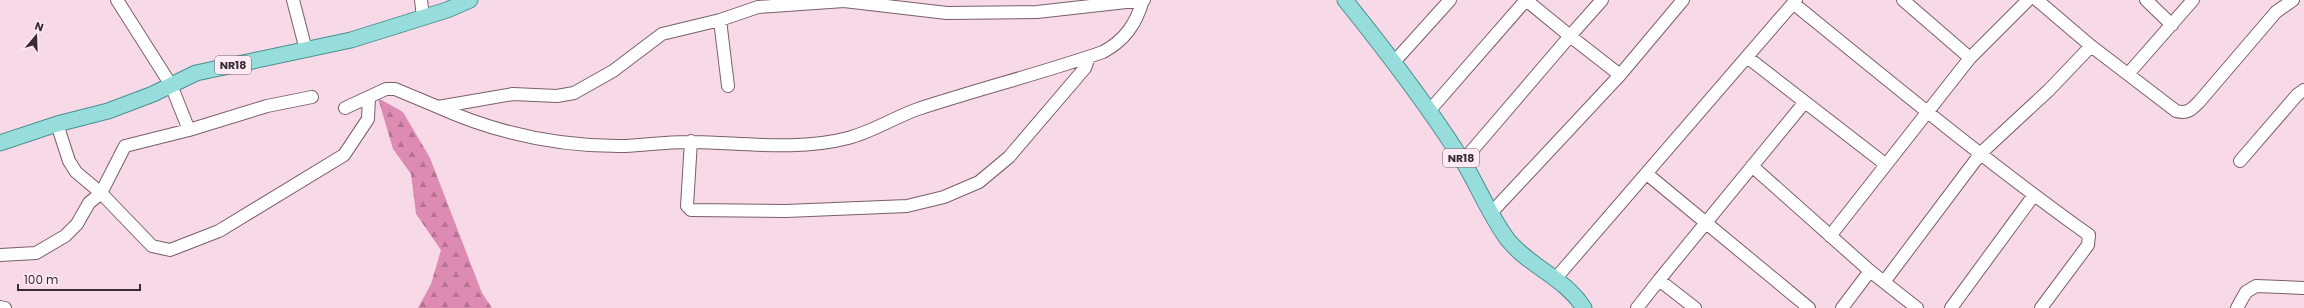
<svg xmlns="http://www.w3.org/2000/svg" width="2304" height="308" font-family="Poppins,sans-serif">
  <defs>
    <pattern id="forest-firs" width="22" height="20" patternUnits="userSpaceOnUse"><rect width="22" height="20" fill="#de8bb3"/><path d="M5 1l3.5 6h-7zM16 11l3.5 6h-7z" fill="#b57292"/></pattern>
  </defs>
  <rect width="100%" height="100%" fill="#f8d9e7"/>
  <path fill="url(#forest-firs)" d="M 378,98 L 403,112 L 430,158 L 482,293 L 492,308 L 418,308 L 431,284 L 441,250 L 416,214 L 411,174 L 393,149 Z"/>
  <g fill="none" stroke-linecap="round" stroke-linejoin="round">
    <g stroke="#795f6b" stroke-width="14">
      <path id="minor" d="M 117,0 L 171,85 L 189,130
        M 293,0 L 306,50
        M 421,0 L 423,17
        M 1526,0 L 1570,36 L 1602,0
        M 1903,0 L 1970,58
        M 2037,0 L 2091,46 L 2176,111 C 2187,114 2191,110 2199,102 L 2276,12 L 2293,0
        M 2146,0 L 2172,25
        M 1793,3 C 1890,82 1987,162 2089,235 L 2088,245 L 2041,308
        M 720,20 L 728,86
        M 1747,57 L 1885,164
        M 1394,62 L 1450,0
        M 2128,74 L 2193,0
        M 438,107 C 496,133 561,147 625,146 C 648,145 671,141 694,142 C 744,143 799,151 848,138 C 872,132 895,117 918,109 C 979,89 1042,73 1103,52 C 1125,40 1136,24 1143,0
        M 345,108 L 386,89 L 395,89 L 438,107 L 513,94 L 557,96 L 574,93 L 613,71 L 662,34 L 720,20 L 758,7 L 844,1 L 947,13 L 1037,12 L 1144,0
        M 1430,110 L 1526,0
        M 57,124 L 69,161 L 76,172 L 101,193 L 152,246 L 170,250 L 219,231 L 344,155 L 368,119 L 369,97
        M 691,141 L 687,206 L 691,210 L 786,211 L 907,206 L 944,197 L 979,182 L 1009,157 L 1085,68 L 1089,57
        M 1463,161 L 1570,36 L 1620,75
        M 2240,161 L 2297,95 L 2304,90
        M 1752,166 L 1870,271 L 1917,308
        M 1647,174 L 1809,308
        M 1491,213 L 1620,75 L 1683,0
        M 1830,236 L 1970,58 L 2028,0
        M 0,255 L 36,253 L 65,236 L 77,224 L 89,203 L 101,193 L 125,146 L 189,130 L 267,106 L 312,97
        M 1556,278 L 1796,0
        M 1659,280 L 1804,103
        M 1884,282 L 1981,153 L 2049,90 L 2091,46
        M 0,307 L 5,308
        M 1637,308 L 1659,280 L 1695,308
        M 1842,308 L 1870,271
        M 1951,308 L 2034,195
        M 2237,308 L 2246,292 L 2256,286 L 2304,288"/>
    </g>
    <g stroke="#499090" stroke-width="17">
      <path id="major" d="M 1345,0 C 1386,51 1426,103 1461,158 C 1478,185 1489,215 1508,240 C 1530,267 1565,278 1584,308
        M 0,143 L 57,124 L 108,111 L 153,94 L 196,73 L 351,40 L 447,10 L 470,0"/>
    </g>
    <use href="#minor" stroke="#fff" stroke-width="12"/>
    <use href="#major" stroke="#97dddb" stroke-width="15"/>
  </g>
  <g text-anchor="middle" stroke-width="3.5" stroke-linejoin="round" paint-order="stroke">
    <g fill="#fdeaf2" stroke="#73656c" stroke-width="1">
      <rect x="215" y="56" width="36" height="18" rx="3"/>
      <rect x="1443" y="149" width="36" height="18" rx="3"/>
    </g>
    <g font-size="11" font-weight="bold" fill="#382c32">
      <text x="233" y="69">NR18</text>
      <text x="1461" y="162">NR18</text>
    </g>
  </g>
  <g transform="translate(36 36) rotate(19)" stroke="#fdeaf2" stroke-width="3" paint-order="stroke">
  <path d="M0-3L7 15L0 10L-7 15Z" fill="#382c32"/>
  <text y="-6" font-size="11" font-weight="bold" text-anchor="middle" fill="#382c32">N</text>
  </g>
  <path d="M18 284v6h122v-6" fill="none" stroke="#382c32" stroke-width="2"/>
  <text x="24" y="284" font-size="12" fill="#382c32" stroke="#fdeaf2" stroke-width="3" paint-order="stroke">100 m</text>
</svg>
